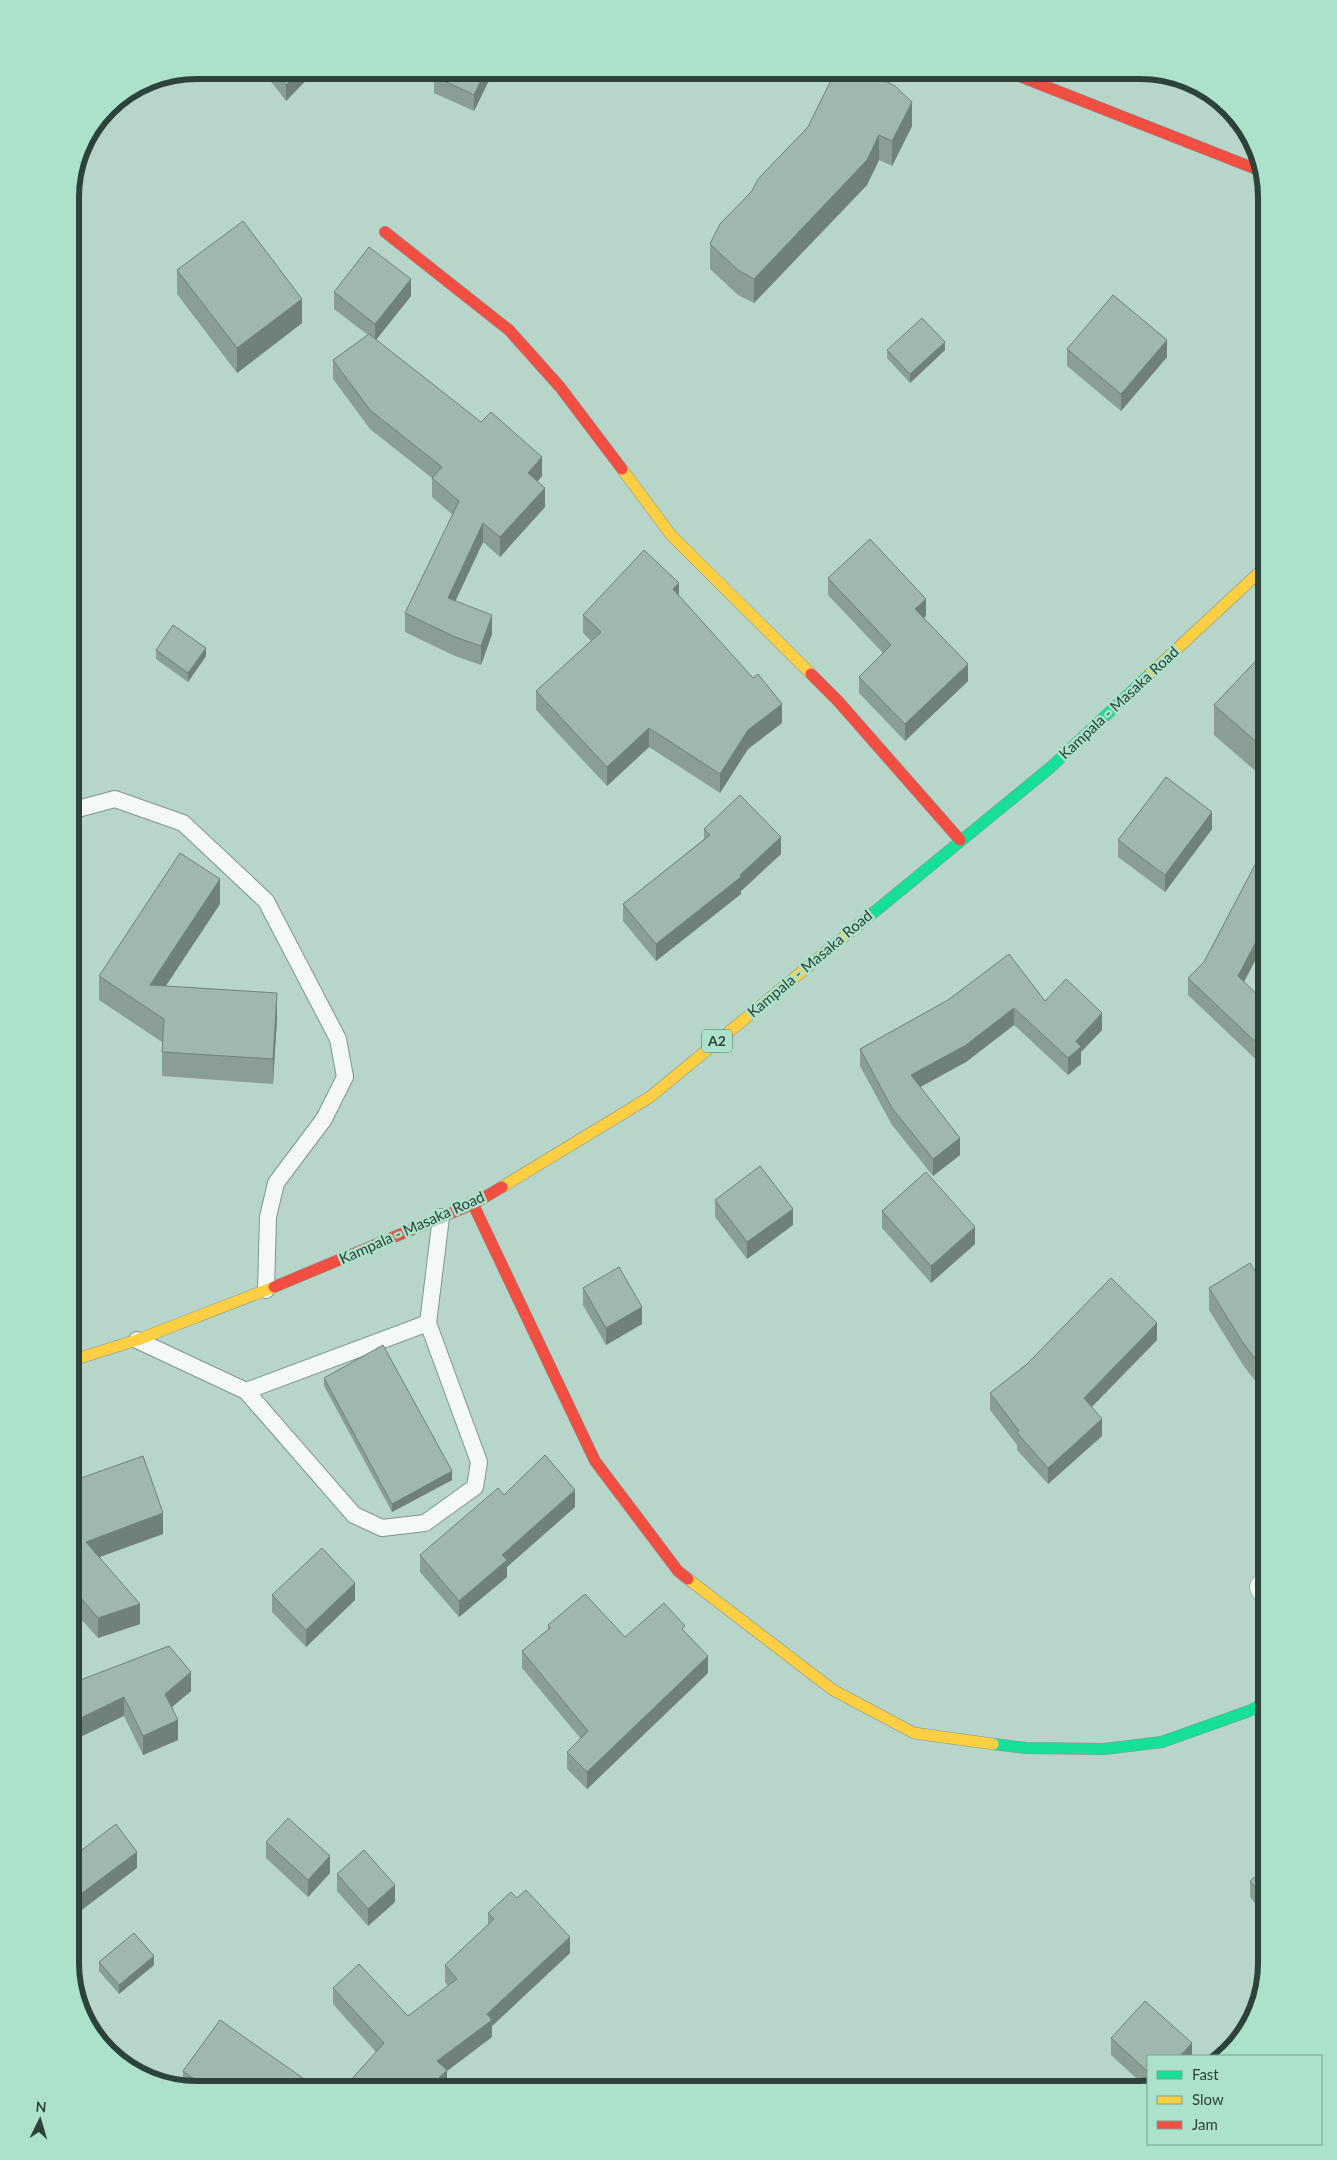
<svg xmlns="http://www.w3.org/2000/svg" width="1337" height="2160" font-family="Lato,sans-serif">
  <rect width="100%" height="100%" fill="#b8d5c9"/>
  <g fill="none" stroke-linecap="round" stroke-linejoin="round">
    <g stroke="#7f968c" stroke-width="18">
      <path id="lane" d="M 70,811 L 115,799 L 183,823 L 266,901 L 338,1039 L 345,1077 L 324,1119 L 276,1183 L 268,1217 L 266,1290
        M 137,1340 L 246,1391 L 354,1515 L 382,1528 L 425,1523 L 475,1487 L 479,1462 L 428,1323 L 441,1217
        M 246,1391 L 428,1323"/>
    </g>
    <g stroke="#7f968c" stroke-width="29">
      <path id="street" d="M 1264,1587 L 1267,1592"/>
    </g>
    <g stroke="#7f968c" stroke-width="12">
      <path id="fast" d="M 850,932 L 1051,767 L 1151,673
        M 993,1744 L 1026,1748 L 1104,1749 L 1162,1742 L 1249,1711 L 1267,1702"/>
    </g>
    <g stroke="#7f968c" stroke-width="12">
      <path id="slow" d="M 622,469 L 671,535 L 811,674
        M 1151,673 L 1267,565
        M 502,1187 L 650,1097 L 850,932
        M 70,1361 L 137,1340 L 274,1287
        M 688,1579 L 833,1690 L 914,1733 L 993,1744"/>
    </g>
    <g stroke="#7f968c" stroke-width="12">
      <path id="jam" d="M 1004,70 L 1261,171
        M 385,232 L 509,330 L 560,387 L 622,469
        M 811,674 L 838,701 L 960,840
        M 473,1204 L 595,1461 L 678,1571 L 688,1579
        M 274,1287 L 473,1204 L 502,1187"/>
    </g>
    <use href="#lane" stroke="#f4f9f7" stroke-width="16"/>
    <use href="#street" stroke="#f4f9f7" stroke-width="28"/>
    <use href="#fast" stroke="#16e098" stroke-width="11"/>
    <use href="#slow" stroke="#ffcf43" stroke-width="11"/>
    <use href="#jam" stroke="#f24e42" stroke-width="11"/>
  </g>
  <path fill="#8a9d96" d="M 262,70 L 316,70 L 286,101 Z
    M 494,70 L 474,111 L 434,93 L 434,76 Z
    M 1229,112 L 1242,127 L 1229,127 Z
    M 912,126 L 892,166 L 879,160 L 867,185 L 754,303 L 738,295 L 710,269 L 710,244 L 752,191 L 808,127 Z
    M 177,270 L 302,323 L 237,373 L 177,294 Z
    M 334,292 L 411,296 L 376,340 L 542,476 L 537,482 L 545,507 L 500,557 L 483,542 L 455,601 L 492,634 L 481,665 L 455,656 L 405,632 L 405,613 L 453,515 L 432,497 L 432,478 L 370,429 L 333,379 L 333,360 L 368,335 L 334,309 Z
    M 1067,349 L 1167,357 L 1121,411 L 1067,366 Z
    M 887,350 L 945,350 L 910,383 L 887,358 Z
    M 828,578 L 926,616 L 924,618 L 968,681 L 905,741 L 859,693 L 859,677 L 883,653 L 828,595 Z
    M 679,596 L 782,723 L 748,749 L 720,793 L 649,747 L 607,786 L 536,710 L 536,691 L 591,641 L 583,633 L 583,615 Z
    M 1267,649 L 1267,781 L 1214,735 L 1214,705 Z
    M 156,650 L 206,656 L 188,682 L 156,659 Z
    M 704,829 L 781,854 L 741,891 L 741,894 L 656,961 L 623,921 L 623,904 L 704,839 Z
    M 1212,829 L 1165,892 L 1118,857 L 1118,840 Z
    M 1267,842 L 1267,938 L 1244,982 L 1267,1004 L 1267,1066 L 1265,1068 L 1188,995 L 1188,978 L 1204,962 Z
    M 220,904 L 165,986 L 277,1018 L 273,1084 L 162,1076 L 162,1042 L 99,1000 L 99,976 Z
    M 948,1000 L 1045,1001 L 1102,1030 L 1081,1052 L 1081,1064 L 1068,1075 L 1014,1025 L 966,1062 L 920,1087 L 960,1155 L 933,1176 L 892,1125 L 860,1066 L 860,1049 Z
    M 715,1200 L 793,1225 L 747,1259 L 715,1217 Z
    M 882,1211 L 975,1244 L 931,1283 L 882,1228 Z
    M 583,1288 L 642,1324 L 606,1345 L 583,1305 Z
    M 1209,1288 L 1267,1290 L 1267,1396 L 1243,1365 L 1209,1310 Z
    M 1157,1340 L 1091,1407 L 1102,1436 L 1048,1484 L 1017,1450 L 1017,1445 L 990,1410 L 990,1393 L 1027,1364 Z
    M 324,1378 L 452,1480 L 392,1512 L 324,1386 Z
    M 70,1482 L 163,1534 L 99,1557 L 140,1624 L 98,1638 L 79,1617 L 70,1630 Z
    M 575,1507 L 507,1567 L 507,1577 L 459,1617 L 420,1572 L 420,1555 Z
    M 272,1595 L 355,1600 L 306,1647 L 272,1612 Z
    M 548,1625 L 625,1637 L 708,1673 L 587,1789 L 567,1769 L 567,1752 L 581,1739 L 522,1668 L 522,1651 L 548,1630 Z
    M 70,1684 L 191,1691 L 172,1707 L 178,1740 L 143,1755 L 124,1716 Z
    M 266,1842 L 330,1873 L 308,1897 L 266,1858 Z
    M 1267,1867 L 1267,1919 L 1250,1897 L 1250,1881 Z
    M 337,1874 L 395,1902 L 368,1926 L 337,1891 Z
    M 488,1913 L 570,1953 L 492,2026 L 492,2037 L 447,2071 L 447,2087 L 445,2089 L 446,2090 L 350,2090 L 350,2081 L 376,2052 L 333,2004 L 333,1988 L 408,2016 L 448,1986 L 445,1982 L 445,1965 L 488,1925 Z
    M 99,1962 L 154,1965 L 119,1994 L 99,1971 Z
    M 1264,1963 L 1267,1964 L 1264,1974 Z
    M 1111,2038 L 1192,2056 L 1148,2056 L 1148,2088 L 1147,2088 L 1111,2055 Z
    M 183,2071 L 307,2090 L 189,2090 L 183,2088 Z"/>
  <path fill="#70807a" d="M 300,70 L 316,70 L 286,101 L 286,85 Z
    M 486,70 L 494,70 L 474,111 L 474,95 Z
    M 912,102 L 912,126 L 892,166 L 892,141 Z
    M 879,135 L 879,160 L 867,185 L 754,303 L 754,279 Z
    M 411,279 L 411,296 L 375,341 L 375,324 Z
    M 302,299 L 302,323 L 237,373 L 237,348 Z
    M 1167,340 L 1167,357 L 1121,411 L 1121,394 Z
    M 945,342 L 945,350 L 910,383 L 910,374 Z
    M 542,457 L 542,476 L 528,492 L 528,473 Z
    M 545,488 L 545,507 L 500,557 L 500,537 Z
    M 483,523 L 483,542 L 448,617 L 448,598 Z
    M 679,583 L 679,602 L 673,589 Z
    M 926,599 L 926,616 L 915,626 L 915,609 Z
    M 492,615 L 492,634 L 481,665 L 481,646 Z
    M 206,648 L 206,656 L 188,682 L 188,673 Z
    M 968,664 L 968,681 L 905,741 L 905,724 Z
    M 782,704 L 782,723 L 748,749 L 720,793 L 720,774 L 748,730 Z
    M 649,728 L 649,747 L 607,786 L 607,767 Z
    M 1212,812 L 1212,829 L 1165,892 L 1165,875 Z
    M 781,837 L 781,854 L 741,891 L 741,894 L 656,961 L 656,944 L 740,875 Z
    M 220,879 L 220,904 L 150,1010 L 150,985 Z
    M 1267,921 L 1267,938 L 1238,993 L 1238,976 Z
    M 277,993 L 277,1018 L 273,1084 L 273,1059 Z
    M 1014,1008 L 1014,1025 L 966,1062 L 911,1092 L 911,1075 Z
    M 1102,1013 L 1102,1030 L 1081,1052 L 1081,1064 L 1068,1075 L 1068,1058 L 1076,1041 Z
    M 1267,1049 L 1267,1066 L 1265,1068 L 1265,1051 Z
    M 960,1138 L 960,1155 L 933,1176 L 933,1159 Z
    M 793,1209 L 793,1225 L 747,1259 L 747,1242 Z
    M 975,1227 L 975,1244 L 931,1283 L 931,1266 Z
    M 642,1307 L 642,1324 L 606,1345 L 606,1328 Z
    M 1157,1323 L 1157,1340 L 1084,1415 L 1084,1398 Z
    M 1102,1419 L 1102,1436 L 1048,1484 L 1048,1468 Z
    M 452,1471 L 452,1480 L 392,1512 L 392,1504 Z
    M 575,1490 L 575,1507 L 507,1567 L 507,1577 L 459,1617 L 459,1601 L 502,1555 Z
    M 163,1513 L 163,1534 L 86,1562 L 86,1542 Z
    M 355,1583 L 355,1600 L 306,1647 L 306,1630 Z
    M 79,1596 L 79,1617 L 70,1630 L 70,1609 Z
    M 140,1604 L 140,1624 L 98,1638 L 98,1618 Z
    M 708,1656 L 708,1673 L 587,1789 L 587,1772 Z
    M 191,1672 L 191,1691 L 165,1713 L 165,1694 Z
    M 124,1697 L 124,1716 L 70,1742 L 70,1723 Z
    M 178,1720 L 178,1740 L 143,1755 L 143,1736 Z
    M 137,1852 L 137,1868 L 70,1919 L 70,1902 Z
    M 330,1856 L 330,1873 L 308,1897 L 308,1880 Z
    M 395,1885 L 395,1902 L 368,1926 L 368,1909 Z
    M 570,1937 L 570,1953 L 492,2026 L 492,2037 L 447,2071 L 447,2087 L 444,2090 L 437,2090 L 437,2061 Z
    M 154,1956 L 154,1965 L 119,1994 L 119,1985 Z
    M 1192,2043 L 1192,2056 L 1180,2056 Z
    M 307,2081 L 307,2090 L 301,2090 Z"/>
  <path fill="#a0b7ae" stroke="#70807a" d="M 275,70 L 300,70 L 286,85 Z
    M 437,70 L 486,70 L 474,95 L 434,76 Z
    M 836,70 L 864,70 L 895,86 L 912,102 L 892,141 L 879,135 L 867,160 L 754,279 L 738,270 L 710,244 L 720,224 L 752,191 L 758,179 L 808,127 Z
    M 243,221 L 302,299 L 237,348 L 177,270 Z
    M 369,247 L 411,279 L 375,324 L 334,292 Z
    M 1113,295 L 1167,340 L 1121,394 L 1067,349 Z
    M 922,318 L 945,342 L 910,374 L 887,350 Z
    M 369,334 L 481,422 L 491,412 L 542,457 L 528,473 L 545,488 L 500,537 L 483,523 L 448,598 L 492,615 L 481,646 L 455,637 L 405,613 L 459,501 L 432,478 L 442,467 L 370,410 L 333,360 Z
    M 870,539 L 926,599 L 915,609 L 968,664 L 905,724 L 859,677 L 891,645 L 828,578 Z
    M 644,550 L 679,583 L 673,589 L 753,678 L 758,674 L 782,704 L 748,730 L 720,774 L 649,728 L 607,767 L 536,691 L 601,632 L 583,615 Z
    M 173,625 L 206,648 L 188,673 L 156,650 Z
    M 1267,649 L 1267,751 L 1214,705 Z
    M 1166,777 L 1212,812 L 1165,875 L 1118,840 Z
    M 740,795 L 781,837 L 740,875 L 741,877 L 656,944 L 623,904 L 710,835 L 704,829 Z
    M 1267,842 L 1267,921 L 1238,976 L 1267,1004 L 1267,1049 L 1265,1051 L 1188,978 L 1204,962 Z
    M 180,853 L 220,879 L 150,985 L 277,993 L 273,1059 L 162,1052 L 164,1019 L 99,976 Z
    M 1009,954 L 1045,1001 L 1066,979 L 1102,1013 L 1076,1041 L 1081,1047 L 1068,1058 L 1014,1008 L 966,1045 L 911,1075 L 960,1138 L 933,1159 L 892,1108 L 860,1049 L 948,1000 Z
    M 760,1166 L 793,1209 L 747,1242 L 715,1200 Z
    M 926,1172 L 975,1227 L 931,1266 L 882,1211 Z
    M 1250,1263 L 1267,1290 L 1267,1374 L 1243,1343 L 1209,1288 Z
    M 619,1267 L 642,1307 L 606,1328 L 583,1288 Z
    M 1111,1278 L 1157,1323 L 1084,1398 L 1102,1419 L 1048,1468 L 1017,1433 L 1019,1431 L 990,1393 L 1027,1364 Z
    M 383,1345 L 452,1471 L 392,1504 L 324,1378 Z
    M 545,1455 L 575,1490 L 502,1555 L 507,1560 L 459,1601 L 420,1555 L 498,1488 L 504,1495 Z
    M 143,1456 L 163,1513 L 86,1542 L 140,1604 L 98,1618 L 79,1596 L 70,1609 L 70,1482 Z
    M 322,1548 L 355,1583 L 306,1630 L 272,1595 Z
    M 585,1594 L 625,1637 L 664,1603 L 685,1626 L 682,1629 L 708,1656 L 587,1772 L 567,1752 L 588,1731 L 522,1651 L 550,1628 L 548,1625 Z
    M 169,1646 L 191,1672 L 165,1694 L 178,1720 L 143,1736 L 124,1697 L 70,1723 L 70,1684 Z
    M 288,1818 L 330,1856 L 308,1880 L 266,1842 Z
    M 116,1824 L 137,1852 L 70,1902 L 70,1859 Z
    M 364,1850 L 395,1885 L 368,1909 L 337,1874 Z
    M 1267,1867 L 1267,1902 L 1250,1881 Z
    M 526,1890 L 570,1937 L 487,2014 L 492,2020 L 437,2061 L 447,2070 L 437,2080 L 446,2090 L 357,2090 L 350,2081 L 384,2043 L 333,1988 L 359,1964 L 408,2016 L 457,1979 L 445,1965 L 494,1919 L 488,1913 L 511,1892 L 517,1898 Z
    M 134,1933 L 154,1956 L 119,1985 L 99,1962 Z
    M 1145,2001 L 1192,2043 L 1180,2056 L 1148,2056 L 1148,2072 L 1111,2038 Z
    M 220,2020 L 307,2081 L 301,2090 L 209,2090 L 183,2071 Z"/>
  <g text-anchor="middle" stroke-width="5" stroke-linejoin="round" paint-order="stroke">
    <rect fill="#ace1ca" stroke="#537264" stroke-width="1" x="702" y="1029.5" width="30" height="23" rx="4"/>
    <g font-size="14" font-weight="bold" fill="#2d4339">
      <text x="717" y="1046">A2</text>
    </g>
    <g font-size="15" fill="#2d4339" stroke="#ace1ca">
      <text transform="translate(1119 703) rotate(-43)" y="5">Kampala - Masaka Road</text>
      <text transform="translate(810 964) rotate(-40)" y="5">Kampala - Masaka Road</text>
      <text transform="translate(412 1228) rotate(-24)" y="5">Kampala - Masaka Road</text>
    </g>
  </g>
  <path d="M0 0H1337V2160H0ZM197 79H1140A118 118 0 0 1 1258 197V1963A118 118 0 0 1 1140 2081H197A118 118 0 0 1 79 1963V197A118 118 0 0 1 197 79Z" fill="#ace1ca" fill-rule="evenodd"/>
  <path fill="none" stroke="#2d4339" stroke-width="6" d="M197 79H1140A118 118 0 0 1 1258 197V1963A118 118 0 0 1 1140 2081H197A118 118 0 0 1 79 1963V197A118 118 0 0 1 197 79Z"/>
  <rect x="1147" y="2055" width="175" height="90" fill="#ace1ca" stroke="#79a290"/>
  <rect x="1157" y="2071" width="25" height="8" fill="#16e098" stroke="#79a290"/>
  <text x="1192" y="2080" font-size="15" fill="#2d4339">Fast</text>
  <rect x="1157" y="2096" width="25" height="8" fill="#ffcf43" stroke="#79a290"/>
  <text x="1192" y="2105" font-size="15" fill="#2d4339">Slow</text>
  <rect x="1157" y="2121" width="25" height="8" fill="#f24e42" stroke="#79a290"/>
  <text x="1192" y="2130" font-size="15" fill="#2d4339">Jam</text>
  <g transform="translate(40 2120) rotate(5)" stroke="#ace1ca" stroke-width="4" paint-order="stroke">
  <path d="M0-4L9 19L0 12L-9 19Z" fill="#2d4339"/>
  <text y="-8" font-size="14" font-weight="bold" text-anchor="middle" fill="#2d4339">N</text>
  </g>
</svg>
